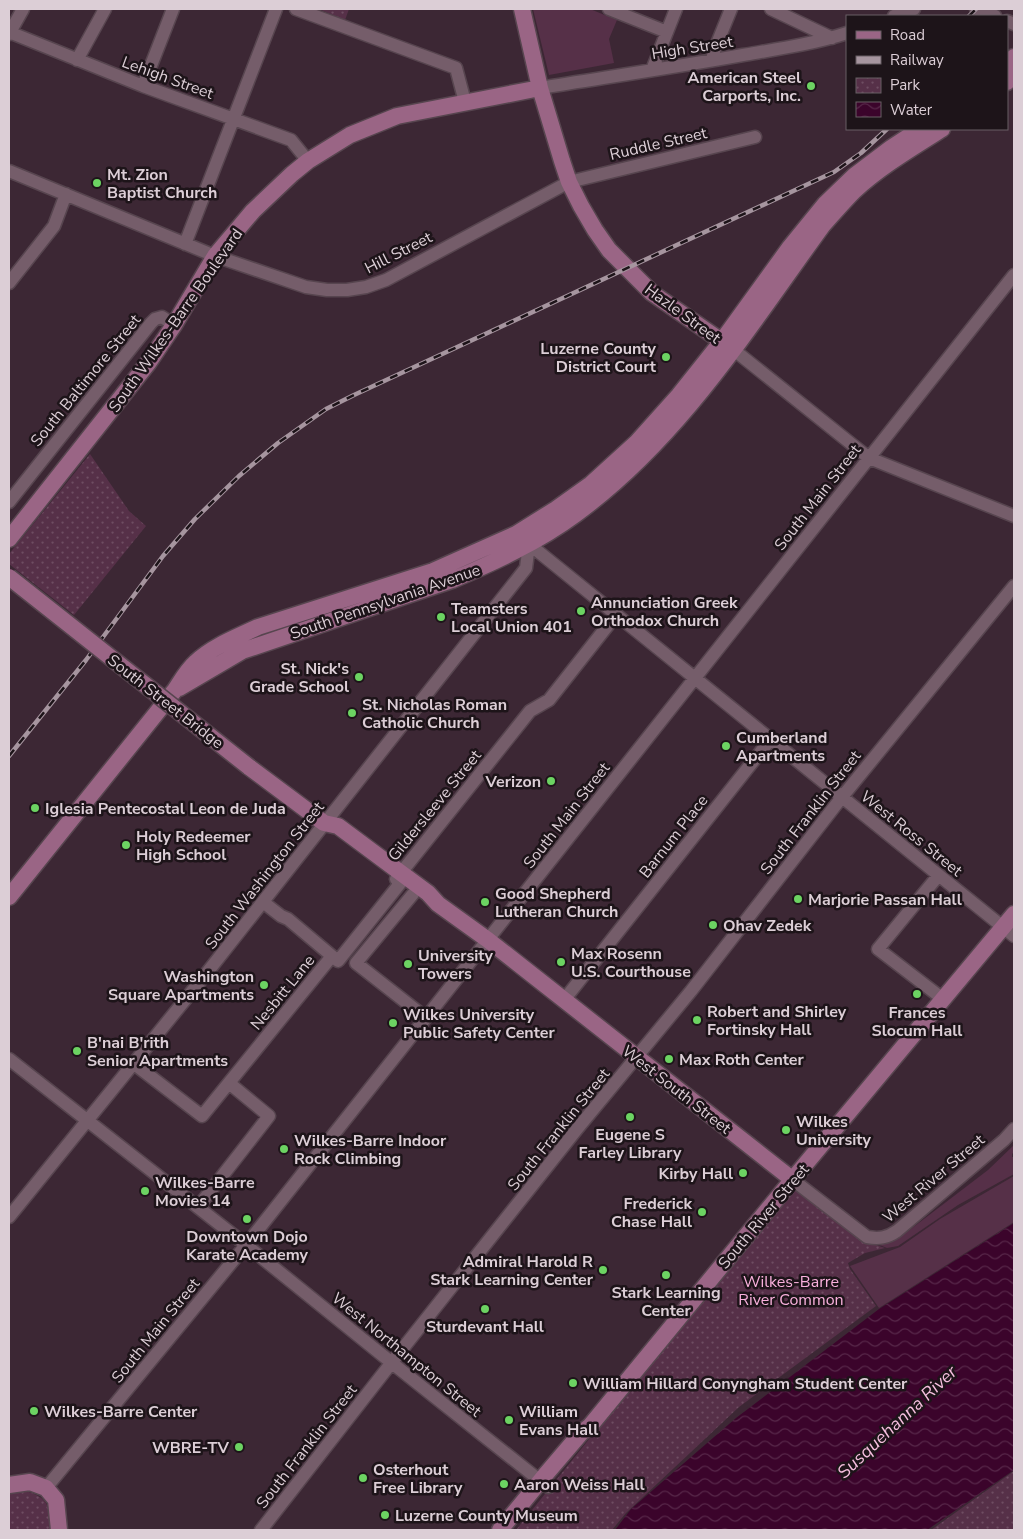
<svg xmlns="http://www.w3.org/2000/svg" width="1023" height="1539" font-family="'Nunito Sans',sans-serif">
  <defs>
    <pattern id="park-dots" width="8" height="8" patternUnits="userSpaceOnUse" patternTransform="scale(1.25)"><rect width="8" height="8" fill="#563048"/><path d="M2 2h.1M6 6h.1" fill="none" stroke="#6e4d62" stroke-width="1.8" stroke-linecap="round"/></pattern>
    <pattern id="water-waves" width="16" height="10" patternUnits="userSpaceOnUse" patternTransform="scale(1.25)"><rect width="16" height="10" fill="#3b042b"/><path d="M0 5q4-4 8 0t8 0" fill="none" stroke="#572749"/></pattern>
  </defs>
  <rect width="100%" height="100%" fill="#3c2734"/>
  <path fill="#563048" d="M 533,9 L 590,9 L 617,20 L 609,39 L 614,63 L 549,75 Z
    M 1014,1145 L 1014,1152 L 1012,1154 L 1012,1157 L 1014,1157 L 1014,1174 L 958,1205 L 898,1246 L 887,1248 L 877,1244 C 885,1245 892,1242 899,1238 L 988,1170 Z
    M 1014,1176 L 1014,1222 L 879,1308 L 850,1266 L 900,1247 L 940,1219 Z"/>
  <path fill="url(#park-dots)" d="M 321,9 L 349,9 L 345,20 L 321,10 Z
    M 90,454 L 129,511 L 146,526 L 74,615 L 9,564 L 9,554 Z
    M 793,1191 L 799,1191 L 870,1243 L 885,1248 L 865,1253 L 848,1263 L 850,1269 L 876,1306 L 739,1407 L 626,1513 L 612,1530 L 516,1530 L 701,1300 Z
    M 1014,1471 L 1014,1530 L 931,1530 Z
    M 26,1491 C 51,1499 48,1506 51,1530 L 9,1530 L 9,1493 Z"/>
  <path fill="url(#water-waves)" d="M 1014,1223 L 1014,1470 L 927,1530 L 615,1530 L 631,1509 L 736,1418 L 879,1309 Z"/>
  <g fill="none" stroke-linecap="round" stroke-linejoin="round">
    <g stroke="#57454f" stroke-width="15">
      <path id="minor" d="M 296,9 L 456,68 L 465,102
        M 609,9 L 667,32
        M 771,9 L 832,38
        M 976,9 L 995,16
        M 894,16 L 914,9
        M 1007,21 L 1014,24
        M 9,32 L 143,86 L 291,140 L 308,161
        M 9,34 L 23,9
        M 77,60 L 105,9
        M 712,60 L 714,51 L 731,9
        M 652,70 L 676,9
        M 143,86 L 173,9
        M 540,88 C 608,77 676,67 743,55 C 778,49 813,44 847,33
        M 9,171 L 215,256 L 306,287 L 327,290 L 347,290 L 366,287 L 386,280 L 569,182 L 755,137
        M 185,244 L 276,9
        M 9,283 L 54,226 L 66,194
        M 734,350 L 869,458 L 1014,516
        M 9,502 L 151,323 L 155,319 L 162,317 L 174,325
        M 524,540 L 1014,936
        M 938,876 L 878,949 L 943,999
        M 396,879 L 530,711 L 549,700 L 616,615
        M 413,894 L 356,963 L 426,1018
        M 263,902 L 281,916 L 288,919 L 332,956
        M 564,1000 L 770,740
        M 9,1059 L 246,1245 L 392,1363 L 548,1487
        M 133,1063 L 202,1116 L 332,956 L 338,961 L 406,876
        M 793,1180 L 867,1237 C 879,1239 887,1238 897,1231 L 1004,1140 L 1014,1129
        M 198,1207 L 269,1116 L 229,1083
        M 9,1217 L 202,979 L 526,568 L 529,544
        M 46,1488 L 246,1245 L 1014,275
        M 261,1530 L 396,1357 L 577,1129 L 691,991 L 842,797 L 1014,586"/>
    </g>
    <g stroke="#57454f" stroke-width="19">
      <path id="major" d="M 522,9 L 540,88 L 562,161 L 569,182 L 581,206 L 595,230 L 609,250 L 652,293 L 730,347
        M 1007,65 L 1014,57
        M 1007,82 L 1014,74
        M 9,539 L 149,362 L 174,325 L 215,256 L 253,211 L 292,174 L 308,161 L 350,135 L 397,116 L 540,88
        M 179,688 L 242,651 L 452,580 C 495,562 538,542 576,514 C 680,438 748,328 823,225 C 833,214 843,202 854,191 C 880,167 912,148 942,129
        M 249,767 L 324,823 L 338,826 L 401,873 L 428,893 L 438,904 L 488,940 L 793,1180
        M 9,897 L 175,690 C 181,681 187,670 196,662 C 213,646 237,637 258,627 L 433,571 L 516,534 L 556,509 L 591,484 L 636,443 L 679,395 L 722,341 L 790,247 L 825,204 L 854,176 L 891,148 L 920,129
        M 9,1485 L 30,1482 L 46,1488 L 56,1500 L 59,1530
        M 500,1530 L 546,1474 L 581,1433 L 590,1426 L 788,1185 L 1014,914"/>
    </g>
    <use href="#minor" stroke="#755d6a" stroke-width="12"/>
    <use href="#major" stroke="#9a6585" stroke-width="16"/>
    <g stroke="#a6959f" stroke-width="4.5">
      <path id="rail" d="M 969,16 L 976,9
        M 9,756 L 86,660 L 163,556 L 195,519 L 239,476 L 278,443 L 326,409 L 354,395 L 834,172 L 861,153 L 887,129"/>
    </g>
    <use href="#rail" stroke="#1d1419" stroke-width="2.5" stroke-dasharray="8" stroke-linecap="butt"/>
    <g stroke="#57454f" stroke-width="19" stroke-linecap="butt">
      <path id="major-bridge" d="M 9,577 L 249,767"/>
    </g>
    <use href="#major-bridge" stroke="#9a6585" stroke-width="16"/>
  </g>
  <g fill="#6cd362" stroke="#1d1419" stroke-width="2">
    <circle cx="811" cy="86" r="5"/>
    <circle cx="97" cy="183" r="5"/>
    <circle cx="666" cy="357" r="5"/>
    <circle cx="581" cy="611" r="5"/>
    <circle cx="441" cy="617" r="5"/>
    <circle cx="359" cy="677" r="5"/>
    <circle cx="352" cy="713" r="5"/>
    <circle cx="726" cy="746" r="5"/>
    <circle cx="551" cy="781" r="5"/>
    <circle cx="35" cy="808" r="5"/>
    <circle cx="126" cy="845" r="5"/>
    <circle cx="798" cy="899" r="5"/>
    <circle cx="485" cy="902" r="5"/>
    <circle cx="713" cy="925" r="5"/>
    <circle cx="561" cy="962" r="5"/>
    <circle cx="408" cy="964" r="5"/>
    <circle cx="264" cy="985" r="5"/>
    <circle cx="917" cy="994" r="5"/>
    <circle cx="697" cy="1020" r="5"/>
    <circle cx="393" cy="1023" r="5"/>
    <circle cx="77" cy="1051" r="5"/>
    <circle cx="669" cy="1059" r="5"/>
    <circle cx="630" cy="1117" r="5"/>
    <circle cx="786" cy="1130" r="5"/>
    <circle cx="284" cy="1149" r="5"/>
    <circle cx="743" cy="1173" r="5"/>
    <circle cx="145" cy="1191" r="5"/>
    <circle cx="702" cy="1212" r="5"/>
    <circle cx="247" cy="1219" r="5"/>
    <circle cx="603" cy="1270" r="5"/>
    <circle cx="666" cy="1275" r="5"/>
    <circle cx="485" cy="1309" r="5"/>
    <circle cx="573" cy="1383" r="5"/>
    <circle cx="34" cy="1411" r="5"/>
    <circle cx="509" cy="1420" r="5"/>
    <circle cx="239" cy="1447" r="5"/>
    <circle cx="363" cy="1478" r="5"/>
    <circle cx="504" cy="1484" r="5"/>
    <circle cx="385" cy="1515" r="5"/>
  </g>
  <g text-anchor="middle" stroke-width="5" stroke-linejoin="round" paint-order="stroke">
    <g font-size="16" fill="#dcced6" stroke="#1d1419">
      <text transform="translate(692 47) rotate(-9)" y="6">High Street</text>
      <text transform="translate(168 77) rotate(20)" y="6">Lehigh Street</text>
      <text transform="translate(658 143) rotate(-13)" y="6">Ruddle Street</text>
      <text transform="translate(398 252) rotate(-27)" y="6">Hill Street</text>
      <text transform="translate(683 313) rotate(36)" y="6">Hazle Street</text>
      <text transform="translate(175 320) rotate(-55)" y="6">South Wilkes-Barre Boulevard</text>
      <text transform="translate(85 380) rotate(-51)" y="6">South Baltimore Street</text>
      <text transform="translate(817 497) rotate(-52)" y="6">South Main Street</text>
      <text transform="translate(385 601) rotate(-19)" y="6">South Pennsylvania Avenue</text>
      <text transform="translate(166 701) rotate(38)" y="6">South Street Bridge</text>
      <text transform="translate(434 805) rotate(-51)" y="6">Gildersleeve Street</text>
      <text transform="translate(810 812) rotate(-52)" y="6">South Franklin Street</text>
      <text transform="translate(566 815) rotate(-52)" y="6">South Main Street</text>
      <text transform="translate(912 833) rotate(39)" y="6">West Ross Street</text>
      <text transform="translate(673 836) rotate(-52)" y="6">Barnum Place</text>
      <text transform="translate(264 875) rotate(-52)" y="6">South Washington Street</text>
      <text transform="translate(282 992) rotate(-51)" y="6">Nesbitt Lane</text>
      <text transform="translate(677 1089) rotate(38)" y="6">West South Street</text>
      <text transform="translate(558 1129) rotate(-51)" y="6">South Franklin Street</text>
      <text transform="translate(933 1178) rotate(-40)" y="6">West River Street</text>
      <text transform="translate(763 1216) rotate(-50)" y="6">South River Street</text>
      <text transform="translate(155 1330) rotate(-51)" y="6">South Main Street</text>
      <text transform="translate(407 1354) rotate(39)" y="6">West Northampton Street</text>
      <text transform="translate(306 1446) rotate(-52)" y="6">South Franklin Street</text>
    </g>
    <g font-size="16" font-weight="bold" fill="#dcced6" stroke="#1d1419" text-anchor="start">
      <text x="801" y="83" text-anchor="end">American Steel<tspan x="801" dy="18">Carports, Inc.</tspan></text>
      <text x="107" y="180">Mt. Zion<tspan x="107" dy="18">Baptist Church</tspan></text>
      <text x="656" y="354" text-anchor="end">Luzerne County<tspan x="656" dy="18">District Court</tspan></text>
      <text x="591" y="608">Annunciation Greek<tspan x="591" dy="18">Orthodox Church</tspan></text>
      <text x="451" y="614">Teamsters<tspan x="451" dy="18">Local Union 401</tspan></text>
      <text x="349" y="674" text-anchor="end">St. Nick's<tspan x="349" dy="18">Grade School</tspan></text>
      <text x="362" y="710">St. Nicholas Roman<tspan x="362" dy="18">Catholic Church</tspan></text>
      <text x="736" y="743">Cumberland<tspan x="736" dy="18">Apartments</tspan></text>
      <text x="541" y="787" text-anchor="end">Verizon</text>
      <text x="45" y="814">Iglesia Pentecostal Leon de Juda</text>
      <text x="136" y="842">Holy Redeemer<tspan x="136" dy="18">High School</tspan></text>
      <text x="495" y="899">Good Shepherd<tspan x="495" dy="18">Lutheran Church</tspan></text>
      <text x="808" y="905">Marjorie Passan Hall</text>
      <text x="723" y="931">Ohav Zedek</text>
      <text x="571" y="959">Max Rosenn<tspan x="571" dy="18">U.S. Courthouse</tspan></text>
      <text x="418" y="961">University<tspan x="418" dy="18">Towers</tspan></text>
      <text x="254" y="982" text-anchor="end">Washington<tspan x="254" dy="18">Square Apartments</tspan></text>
      <text x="707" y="1017">Robert and Shirley<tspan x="707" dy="18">Fortinsky Hall</tspan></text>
      <text x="917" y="1018" text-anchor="middle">Frances<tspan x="917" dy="18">Slocum Hall</tspan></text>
      <text x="403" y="1020">Wilkes University<tspan x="403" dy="18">Public Safety Center</tspan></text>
      <text x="87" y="1048">B'nai B'rith<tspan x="87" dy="18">Senior Apartments</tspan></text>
      <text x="679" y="1065">Max Roth Center</text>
      <text x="796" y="1127">Wilkes<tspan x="796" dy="18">University</tspan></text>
      <text x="630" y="1140" text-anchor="middle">Eugene S<tspan x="630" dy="18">Farley Library</tspan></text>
      <text x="294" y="1146">Wilkes-Barre Indoor<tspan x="294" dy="18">Rock Climbing</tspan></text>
      <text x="733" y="1179" text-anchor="end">Kirby Hall</text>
      <text x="155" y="1188">Wilkes-Barre<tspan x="155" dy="18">Movies 14</tspan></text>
      <text x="692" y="1209" text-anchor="end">Frederick<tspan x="692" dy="18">Chase Hall</tspan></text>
      <text x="247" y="1242" text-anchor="middle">Downtown Dojo<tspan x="247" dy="18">Karate Academy</tspan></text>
      <text x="593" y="1267" text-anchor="end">Admiral Harold R<tspan x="593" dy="18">Stark Learning Center</tspan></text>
      <text x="666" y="1298" text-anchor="middle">Stark Learning<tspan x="666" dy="18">Center</tspan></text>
      <text x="485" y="1332" text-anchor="middle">Sturdevant Hall</text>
      <text x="583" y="1389">William Hillard Conyngham Student Center</text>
      <text x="44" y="1417">Wilkes-Barre Center</text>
      <text x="519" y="1417">William<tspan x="519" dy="18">Evans Hall</tspan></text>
      <text x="229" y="1453" text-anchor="end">WBRE-TV</text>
      <text x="373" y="1475">Osterhout<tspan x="373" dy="18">Free Library</tspan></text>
      <text x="514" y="1490">Aaron Weiss Hall</text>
      <text x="395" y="1521">Luzerne County Museum</text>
    </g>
    <g font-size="16" fill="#f9b0dc" stroke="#1d1419">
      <text x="791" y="1287">Wilkes-Barre<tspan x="791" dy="18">River Common</tspan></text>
    </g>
    <g font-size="18" font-style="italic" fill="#f5bede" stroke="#1d1419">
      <text transform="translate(897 1422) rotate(-43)" y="6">Susquehanna River</text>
    </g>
  </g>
  <rect width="1023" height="1539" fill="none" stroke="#dcced6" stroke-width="20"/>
  <rect x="846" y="15" width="162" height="115" fill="#1d1419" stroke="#695e65"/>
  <rect x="856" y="31" width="25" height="8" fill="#9a6585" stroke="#695e65"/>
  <text x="890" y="40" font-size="15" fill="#dcced6">Road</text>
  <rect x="856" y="56" width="25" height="8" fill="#a6959f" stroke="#695e65"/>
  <text x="890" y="65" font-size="15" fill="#dcced6">Railway</text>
  <rect x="856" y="78" width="25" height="15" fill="url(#park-dots)" stroke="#695e65"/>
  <text x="890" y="90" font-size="15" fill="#dcced6">Park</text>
  <rect x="856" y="102" width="25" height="15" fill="url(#water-waves)" stroke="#695e65"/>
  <text x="890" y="115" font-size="15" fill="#dcced6">Water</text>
</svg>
